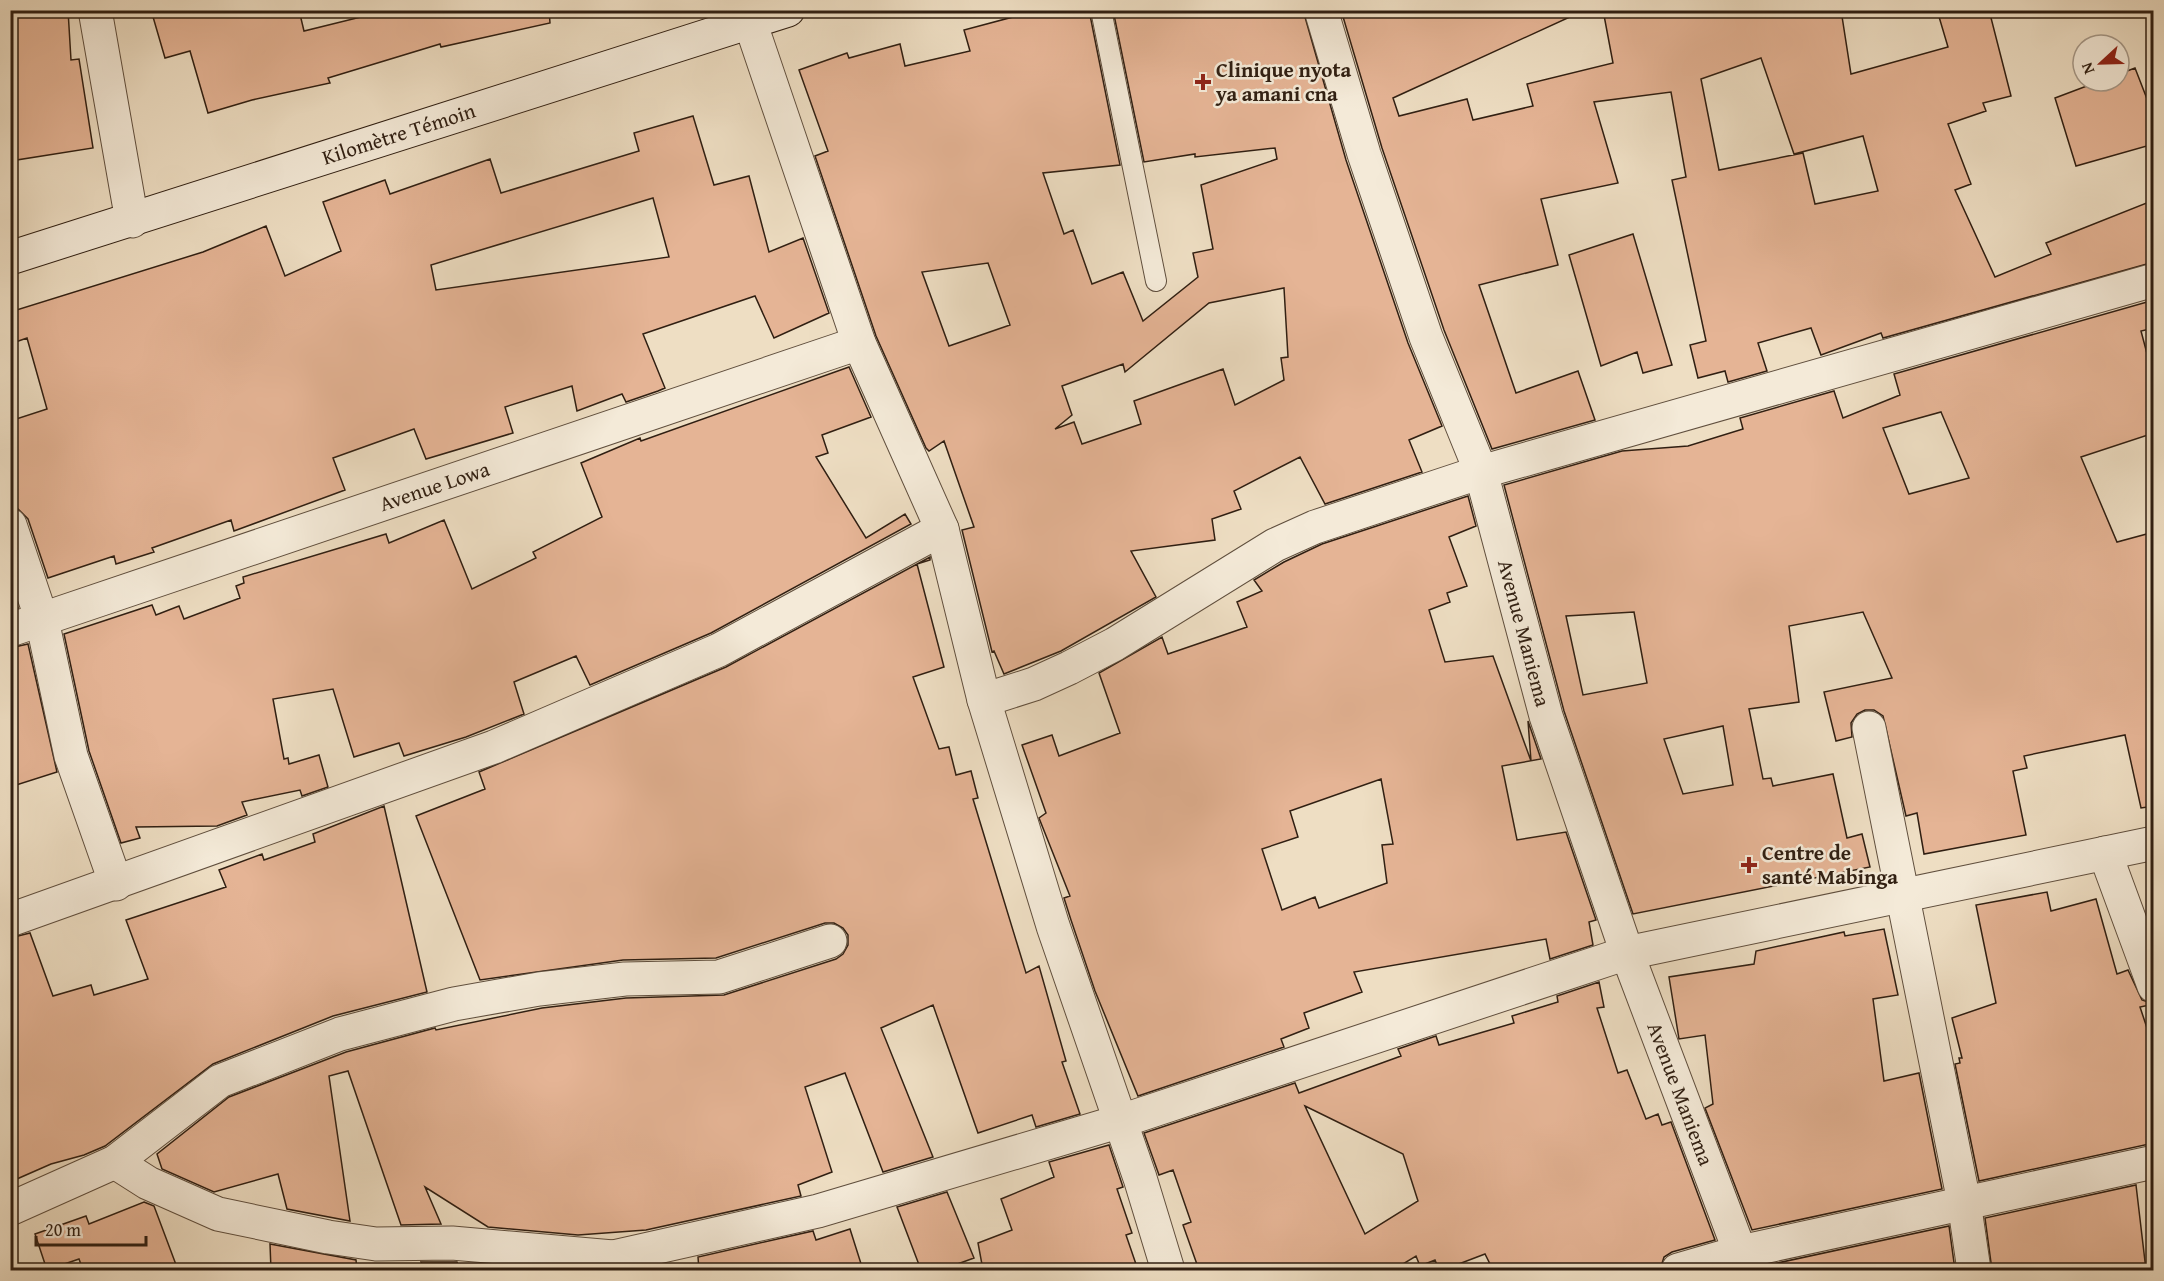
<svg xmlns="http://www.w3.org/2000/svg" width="2164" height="1281" font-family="'Gentium Book Plus',serif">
  <rect width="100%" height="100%" fill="#eedec3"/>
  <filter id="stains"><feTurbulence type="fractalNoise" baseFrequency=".00333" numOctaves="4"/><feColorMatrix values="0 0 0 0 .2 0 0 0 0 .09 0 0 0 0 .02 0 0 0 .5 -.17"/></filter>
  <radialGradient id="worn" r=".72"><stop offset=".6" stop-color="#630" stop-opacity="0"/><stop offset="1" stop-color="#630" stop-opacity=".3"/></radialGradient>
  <path fill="#e5b495" stroke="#301f12" stroke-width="1.5" fill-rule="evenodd" d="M 10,10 L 68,10 L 71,60 L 79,59 L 93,148 L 10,161 Z
    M 151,10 L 299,10 L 304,31 L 365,16 L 363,10 L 549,10 L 550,23 L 441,47 L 440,44 L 328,78 L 330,83 L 252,100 L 208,113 L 190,51 L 165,58 Z
    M 1039,10 L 1089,10 L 1120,165 L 1043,173 L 1064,234 L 1073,230 L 1092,284 L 1123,272 L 1143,321 L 1198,277 L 1193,253 L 1213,249 L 1201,185 L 1277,159 L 1275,148 L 1195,157 L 1195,154 L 1144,162 L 1113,10 L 1303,10 L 1346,160 L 1408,343 L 1442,426 L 1409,440 L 1422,472 L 1325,504 L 1300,457 L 1234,491 L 1241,509 L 1212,519 L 1215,540 L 1131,551 L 1156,597 L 1061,651 L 1004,674 L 994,651 L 992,652 L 962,530 L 974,527 L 944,441 L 929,451 L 926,448 L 876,336 L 815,156 L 828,151 L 799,70 L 847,53 L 849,58 L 900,44 L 905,66 L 970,51 L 964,30 ZM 988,263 L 1010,325 L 949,346 L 922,272 ZM 1284,288 L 1288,357 L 1281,358 L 1284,380 L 1235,405 L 1223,369 L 1134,401 L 1141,424 L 1082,444 L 1074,422 L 1055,429 L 1072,415 L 1062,386 L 1123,364 L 1125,372 L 1209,303 Z
    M 1341,10 L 1585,10 L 1393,98 L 1399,116 L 1467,99 L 1473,120 L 1533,106 L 1527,84 L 1613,63 L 1603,10 L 1841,10 L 1851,74 L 1948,47 L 1937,10 L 1989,10 L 2011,96 L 1983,103 L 1986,111 L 1948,124 L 1971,184 L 1955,190 L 1995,277 L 2051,254 L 2046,243 L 2154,200 L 2154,262 L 1883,338 L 1881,333 L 1821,355 L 1811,328 L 1758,343 L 1767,371 L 1728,382 L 1725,371 L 1698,378 L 1690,345 L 1706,341 L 1672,180 L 1686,177 L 1671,92 L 1594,102 L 1618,183 L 1541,199 L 1558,265 L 1479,285 L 1516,393 L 1578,371 L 1595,420 L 1492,449 L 1444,330 L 1382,148 ZM 1761,58 L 1794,154 L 1863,136 L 1878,191 L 1815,204 L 1803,153 L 1719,170 L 1701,79 Z
    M 2135,68 L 2154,117 L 2154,144 L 2076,166 L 2055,98 L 2100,81 L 2119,81 L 2119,74 Z
    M 693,116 L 714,185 L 749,176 L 769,252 L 803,238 L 829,313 L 774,338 L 755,296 L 643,334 L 665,388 L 658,391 L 626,402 L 622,394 L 577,411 L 572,386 L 505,407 L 513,433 L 426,459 L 414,429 L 333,458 L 345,490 L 234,531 L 231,520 L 152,548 L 154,552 L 116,564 L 114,556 L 48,578 L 28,519 L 17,508 L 10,489 L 10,421 L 47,409 L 27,338 L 10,344 L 10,312 L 203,252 L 266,226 L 285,276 L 341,251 L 323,202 L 385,180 L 390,194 L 490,159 L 501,193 L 639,151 L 634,133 ZM 653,198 L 669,257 L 436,290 L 431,265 Z
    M 1633,234 L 1672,365 L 1643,373 L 1637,352 L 1601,366 L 1569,255 Z
    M 2154,300 L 2154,328 L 2141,331 L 2154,380 L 2154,433 L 2081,457 L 2117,542 L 2154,532 L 2154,806 L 2141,808 L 2125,735 L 2024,756 L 2027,768 L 2013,771 L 2026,835 L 1924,854 L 1917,813 L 1906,816 L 1883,716 L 1874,710 L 1865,710 L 1857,714 L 1851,723 L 1852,737 L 1836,741 L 1824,692 L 1892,678 L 1863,612 L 1789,626 L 1799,702 L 1749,709 L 1763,779 L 1771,778 L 1773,786 L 1833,774 L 1847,838 L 1862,834 L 1870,867 L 1633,914 L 1564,711 L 1504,485 L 1622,451 L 1688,446 L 1743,429 L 1740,418 L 1834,391 L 1843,418 L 1900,395 L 1894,374 ZM 1941,412 L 1969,478 L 1909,494 L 1883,428 ZM 1634,612 L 1647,683 L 1583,695 L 1566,616 ZM 1723,726 L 1733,785 L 1683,794 L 1664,739 Z
    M 849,367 L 871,417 L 822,435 L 828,453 L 816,457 L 866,538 L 905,514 L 911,524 L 711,633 L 590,685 L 576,656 L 514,682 L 524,714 L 466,737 L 404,756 L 399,743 L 354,757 L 333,689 L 273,699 L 284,759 L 288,758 L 289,764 L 319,755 L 328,787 L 302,796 L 300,790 L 242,802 L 247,815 L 217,826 L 136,827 L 140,838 L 121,843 L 89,751 L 64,634 L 152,605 L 156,615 L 179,606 L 184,619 L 240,598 L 236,586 L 244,583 L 243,577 L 386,534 L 389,543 L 444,520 L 472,589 L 536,558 L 533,552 L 602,517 L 581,463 L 640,438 L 641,441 Z
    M 1468,496 L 1476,526 L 1449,537 L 1467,586 L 1447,593 L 1450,602 L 1429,610 L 1445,662 L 1493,656 L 1531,761 L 1528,721 L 1541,759 L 1502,766 L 1517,840 L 1566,832 L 1596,920 L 1589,922 L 1593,945 L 1550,959 L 1546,939 L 1354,972 L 1362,992 L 1304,1013 L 1309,1028 L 1281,1039 L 1284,1047 L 1138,1096 L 1095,991 L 1071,920 L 1064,898 L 1070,896 L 1039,818 L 1046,813 L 1022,745 L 1052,735 L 1059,756 L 1120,733 L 1099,673 L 1162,637 L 1168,654 L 1247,627 L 1237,602 L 1262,591 L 1254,580 L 1284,562 L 1322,544 ZM 1381,779 L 1393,844 L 1382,845 L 1387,883 L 1319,908 L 1315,897 L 1282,910 L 1262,849 L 1298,837 L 1290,811 Z
    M 930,557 L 930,560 L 917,564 L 944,667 L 913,677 L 939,749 L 949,747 L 956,775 L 971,771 L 978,798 L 973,799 L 1026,973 L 1039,966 L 1066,1061 L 1062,1062 L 1080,1114 L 1036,1127 L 1032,1115 L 978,1133 L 933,1005 L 881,1028 L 933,1157 L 883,1172 L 845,1073 L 805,1087 L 832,1172 L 798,1185 L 801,1196 L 646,1230 L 578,1235 L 488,1227 L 425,1187 L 441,1224 L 401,1225 L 348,1071 L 329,1076 L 350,1221 L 287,1209 L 278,1174 L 214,1192 L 162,1169 L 157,1154 L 229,1097 L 346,1052 L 435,1028 L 436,1030 L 542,1008 L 626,998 L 724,995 L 836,959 L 843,954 L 848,945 L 848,935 L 843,928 L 834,923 L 825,923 L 716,958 L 623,960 L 480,980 L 416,816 L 485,789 L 479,772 L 726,667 Z
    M 10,591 L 18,608 L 10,610 Z
    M 28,644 L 57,772 L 10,787 L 10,648 Z
    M 384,806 L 427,992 L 333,1016 L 213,1064 L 105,1146 L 84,1155 L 51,1164 L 10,1182 L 10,938 L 30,933 L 53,996 L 91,985 L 94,995 L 148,979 L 126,920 L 226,887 L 219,870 L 262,854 L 264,860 L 315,842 L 313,834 Z
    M 2047,892 L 2051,911 L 2096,899 L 2117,974 L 2128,970 L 2142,1000 L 2154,1004 L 2140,1007 L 2154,1049 L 2154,1143 L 1979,1181 L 1955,1064 L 1960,1063 L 1959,1058 L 1962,1058 L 1952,1018 L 1996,1003 L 1976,905 Z
    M 1884,929 L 1898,995 L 1873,999 L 1884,1081 L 1919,1073 L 1942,1189 L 1752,1230 L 1705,1108 L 1713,1104 L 1705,1035 L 1679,1039 L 1669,977 L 1754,964 L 1756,951 L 1844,932 L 1845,936 Z
    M 1599,982 L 1604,1007 L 1597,1008 L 1618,1073 L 1627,1070 L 1646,1119 L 1658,1114 L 1662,1125 L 1671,1122 L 1715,1240 L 1672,1252 L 1664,1257 L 1660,1270 L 1493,1270 L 1485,1254 L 1443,1270 L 1439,1270 L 1435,1260 L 1420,1266 L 1416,1256 L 1393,1270 L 1199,1270 L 1183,1225 L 1191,1222 L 1173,1170 L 1159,1175 L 1144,1133 L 1295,1083 L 1299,1093 L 1401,1056 L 1398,1049 L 1436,1036 L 1439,1045 L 1514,1023 L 1512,1016 L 1558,1002 L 1557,996 ZM 1305,1106 L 1403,1154 L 1418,1201 L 1365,1234 Z
    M 1109,1145 L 1123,1187 L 1117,1189 L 1132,1233 L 1126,1235 L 1138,1270 L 983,1270 L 978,1243 L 1012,1230 L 1001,1199 L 1054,1177 L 1049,1162 Z
    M 2136,1185 L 2146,1270 L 1992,1270 L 1985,1218 Z
    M 947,1192 L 974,1258 L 941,1270 L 921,1270 L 897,1207 Z
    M 144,1202 L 154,1206 L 178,1270 L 83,1270 L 79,1259 L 47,1270 L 35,1234 L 86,1216 L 89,1224 Z
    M 1949,1226 L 1955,1270 L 1744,1270 L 1745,1270 Z
    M 850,1229 L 863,1270 L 699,1270 L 698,1257 L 813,1231 L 816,1240 Z
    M 270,1244 L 356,1260 L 357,1270 L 271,1270 Z
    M 421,1262 L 457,1262 L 460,1270 L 424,1270 Z"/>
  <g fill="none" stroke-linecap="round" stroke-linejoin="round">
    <g stroke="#604f3e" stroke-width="22">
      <path id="service" d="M 1101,10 L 1156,281"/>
    </g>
    <g stroke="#604f3e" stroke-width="35">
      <g id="minor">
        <path d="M 95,10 L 132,221"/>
        <path d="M 746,10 L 859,343 L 942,529 L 984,700 L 1053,926 L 1140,1178 L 1168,1270"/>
        <path id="s1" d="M 1321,10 L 1364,154 L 1426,337 L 1481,472 L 1546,716 L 1627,953 L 1740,1252"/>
        <path d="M 10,525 L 42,620 L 71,756 L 116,884"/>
        <path id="s2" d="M 10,630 L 859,343"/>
        <path d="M 984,700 L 1034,684 L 1069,668 L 1115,644 L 1275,545 L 1315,527 L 1481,472 L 2154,280"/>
        <path d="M 1869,728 L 1964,1202 L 1974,1270"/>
        <path d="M 2105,853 L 2154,986"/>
        <path d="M 10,920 L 494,747 L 719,650 L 942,529"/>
        <path d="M 115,1162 L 148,1183 L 218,1214 L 328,1237 L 376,1244 L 452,1243 L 613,1257 L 632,1264"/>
        <path d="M 10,1209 L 115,1162 L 220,1081 L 340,1034 L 454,1004 L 539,989 L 625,979 L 719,977 L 830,941"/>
        <path d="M 613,1257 L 818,1211 L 1121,1121 L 1627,953 L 2154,843"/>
        <path d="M 1678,1270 L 1740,1252 L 2154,1162"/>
      </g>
    </g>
    <g stroke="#301f12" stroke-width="35">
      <g id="secondary">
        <path id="s3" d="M 10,258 L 788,10"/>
      </g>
    </g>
    <use href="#service" stroke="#f4ead8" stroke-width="20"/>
    <use href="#minor" stroke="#f4ead8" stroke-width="33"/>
    <use href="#secondary" stroke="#f4ead8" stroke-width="33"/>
  </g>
  <g fill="#8f2418" stroke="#f4ead8" stroke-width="2">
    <path d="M1200 73h6v6h6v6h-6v6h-6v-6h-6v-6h6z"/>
    <path d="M1746 856h6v6h6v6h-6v6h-6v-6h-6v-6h6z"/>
  </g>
  <g text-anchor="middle" stroke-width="5" stroke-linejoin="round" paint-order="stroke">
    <g font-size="21" font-weight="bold" fill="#301f12" stroke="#f4ead8" text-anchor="start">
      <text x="1216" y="77">Clinique nyota<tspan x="1216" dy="24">ya amani cna</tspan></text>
      <text x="1762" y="860">Centre de<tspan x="1762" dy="24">santé Mabinga</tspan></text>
    </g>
    <g font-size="21" fill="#301f12" stroke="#f4ead8">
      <text dy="7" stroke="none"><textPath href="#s3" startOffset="408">Kilomètre Témoin</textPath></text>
      <text dy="7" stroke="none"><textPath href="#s2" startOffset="448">Avenue Lowa</textPath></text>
      <text dy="7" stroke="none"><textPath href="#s1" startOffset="656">Avenue Maniema</textPath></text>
      <text dy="7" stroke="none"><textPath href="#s1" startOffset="1143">Avenue Maniema</textPath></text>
    </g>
  </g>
  <rect width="2164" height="1281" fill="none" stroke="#eedec3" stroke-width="36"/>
  <rect x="12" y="12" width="2140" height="1257" fill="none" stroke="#301f12" stroke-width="3"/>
  <rect x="18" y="18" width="2128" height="1245" fill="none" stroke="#301f12" stroke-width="1.5"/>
  <g transform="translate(2101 63) rotate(248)"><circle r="28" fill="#f4ead8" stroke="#a69989" stroke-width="1.5"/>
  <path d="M0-4.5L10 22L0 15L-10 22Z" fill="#8f2418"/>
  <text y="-9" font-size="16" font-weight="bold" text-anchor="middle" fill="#301f12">N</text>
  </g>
  <path d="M36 1236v9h110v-9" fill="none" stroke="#301f12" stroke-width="3"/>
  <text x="45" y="1236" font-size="18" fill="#301f12" stroke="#f4ead8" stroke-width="4.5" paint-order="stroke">20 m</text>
  <rect width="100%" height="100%" filter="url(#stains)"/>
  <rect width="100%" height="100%" fill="url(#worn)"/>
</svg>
